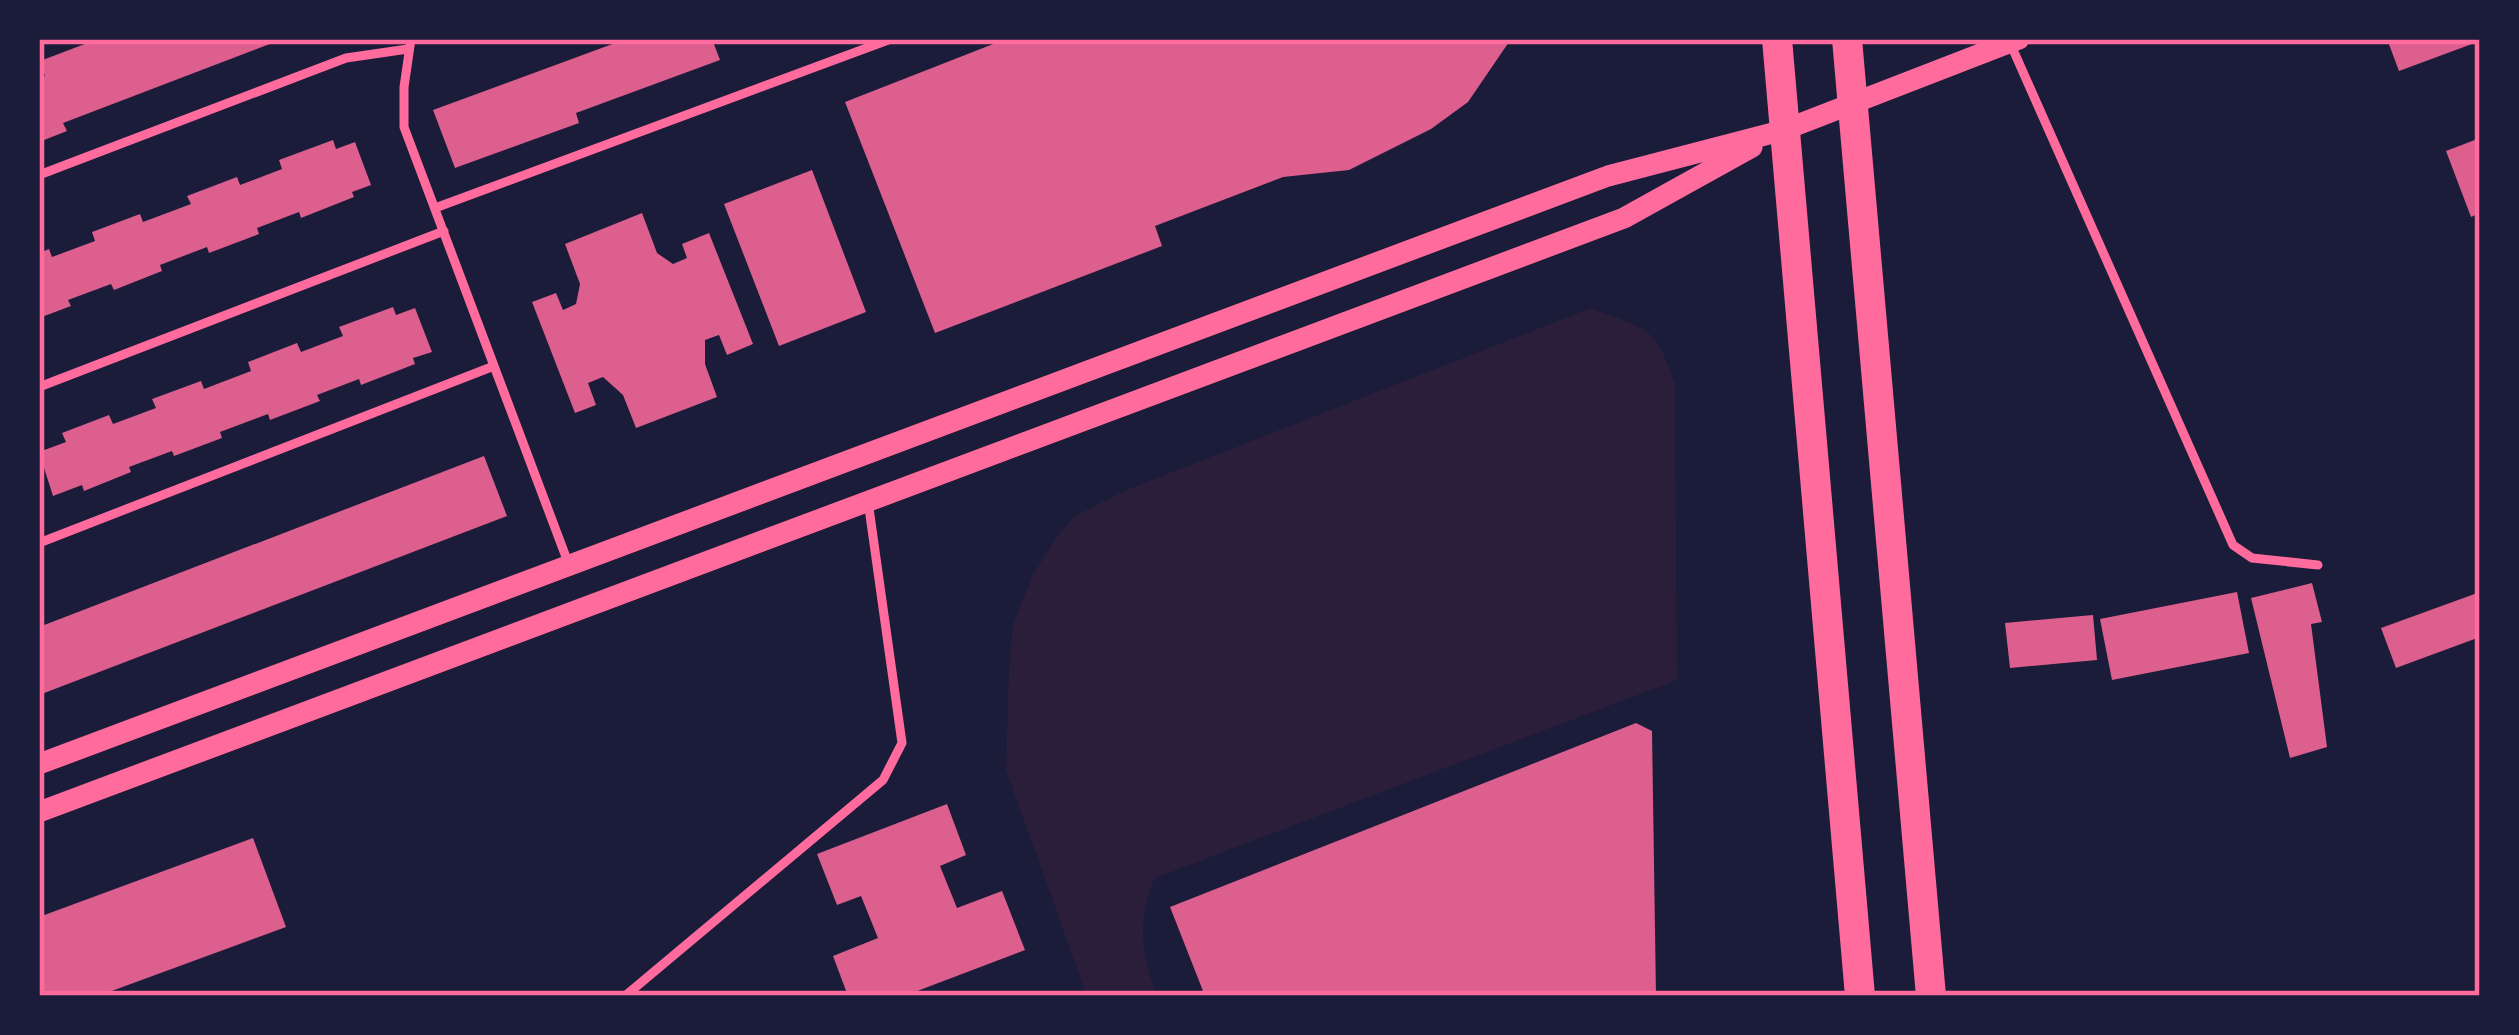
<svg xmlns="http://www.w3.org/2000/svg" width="2519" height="1035" font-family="Commissioner,sans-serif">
  <rect width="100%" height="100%" fill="#1b1b3a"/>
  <path fill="#2a1e3b" d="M 1591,308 C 1647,330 1655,324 1675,384 L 1677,680 L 1155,878 C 1137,917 1141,957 1157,996 L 1087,996 L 1006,770 L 1009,669 L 1013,625 L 1032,576 L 1059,534 L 1075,516 L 1124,491 Z"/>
  <path fill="#dd5f8e" d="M 98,39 L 283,39 L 63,123 L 67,131 L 39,142 L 39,78 L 45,76 L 40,61 Z
    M 626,39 L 712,39 L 720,60 L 576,113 L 579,123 L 455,168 L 433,110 Z
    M 1006,39 L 1511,39 L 1468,102 L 1431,129 L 1349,170 L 1283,177 L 1155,226 L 1162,246 L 935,333 L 845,102 Z
    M 2387,39 L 2480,39 L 2480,41 L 2399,71 Z
    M 2480,138 L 2480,213 L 2471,217 L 2446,151 Z
    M 333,140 L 336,149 L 355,142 L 371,185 L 352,192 L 354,197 L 301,218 L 299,212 L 257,228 L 259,234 L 209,253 L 207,247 L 160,265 L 162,271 L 114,290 L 111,284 L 68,300 L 71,306 L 39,318 L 39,253 L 49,249 L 52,257 L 95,241 L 92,232 L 140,214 L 143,222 L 191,204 L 187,196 L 237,177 L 240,185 L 282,169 L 279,160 Z
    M 812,170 L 866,312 L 779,346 L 724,204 Z
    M 642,213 L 657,253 L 673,264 L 687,258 L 682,244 L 709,233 L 753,344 L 727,355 L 719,335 L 705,340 L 705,364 L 717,397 L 636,428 L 623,395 L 603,377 L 588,383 L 596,405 L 575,413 L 532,302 L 556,293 L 563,310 L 576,304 L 580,284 L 565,244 Z
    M 393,307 L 396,315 L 415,308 L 432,352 L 413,358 L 415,364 L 361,385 L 359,379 L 317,395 L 320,401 L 270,420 L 268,414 L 220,432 L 222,438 L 174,456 L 172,451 L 129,467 L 131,472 L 84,491 L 82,485 L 53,496 L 39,452 L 66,442 L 62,433 L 109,415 L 113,424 L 156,408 L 152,399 L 201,381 L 204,389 L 251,371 L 248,362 L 297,343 L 301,352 L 343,336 L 339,327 Z
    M 484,456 L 507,516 L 39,695 L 39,627 Z
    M 2312,583 L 2322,622 L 2311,624 L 2327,747 L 2290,758 L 2251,598 Z
    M 2237,592 L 2249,653 L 2112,680 L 2100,619 Z
    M 2480,592 L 2480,637 L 2396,668 L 2381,628 Z
    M 2093,615 L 2097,660 L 2010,668 L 2005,623 Z
    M 1636,723 L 1652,731 L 1656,996 L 1205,996 L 1170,907 Z
    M 947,804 L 966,855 L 940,866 L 957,908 L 1002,891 L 1025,950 L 904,996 L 848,996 L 833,956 L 878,938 L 861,896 L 837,905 L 817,854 Z
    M 253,838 L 286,927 L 98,996 L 39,996 L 39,917 Z"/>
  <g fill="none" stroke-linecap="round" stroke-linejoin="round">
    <path stroke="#ff6b9d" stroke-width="9" d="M 411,39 L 404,87 L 404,127 L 569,565
      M 2011,45 L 2233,545 L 2252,558 L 2318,565
      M 39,175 L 346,58 L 408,49
      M 435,208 L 891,39
      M 39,387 L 444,231
      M 39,543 L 494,366
      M 625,996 L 883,780 L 902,743 L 868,501"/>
    <path stroke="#ff6b9d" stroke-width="21" d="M 39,764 L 1608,176 L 1784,130 L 2019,39
      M 39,812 L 1624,218 L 1752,147"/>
    <path stroke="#ff6b9d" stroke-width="30" d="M 1777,39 L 1860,996
      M 1847,39 L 1931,996"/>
  </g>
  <rect width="2519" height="1035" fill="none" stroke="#1b1b3a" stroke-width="84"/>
  <rect x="42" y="42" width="2435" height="951" fill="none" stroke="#ff6b9d" stroke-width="4.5"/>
</svg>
